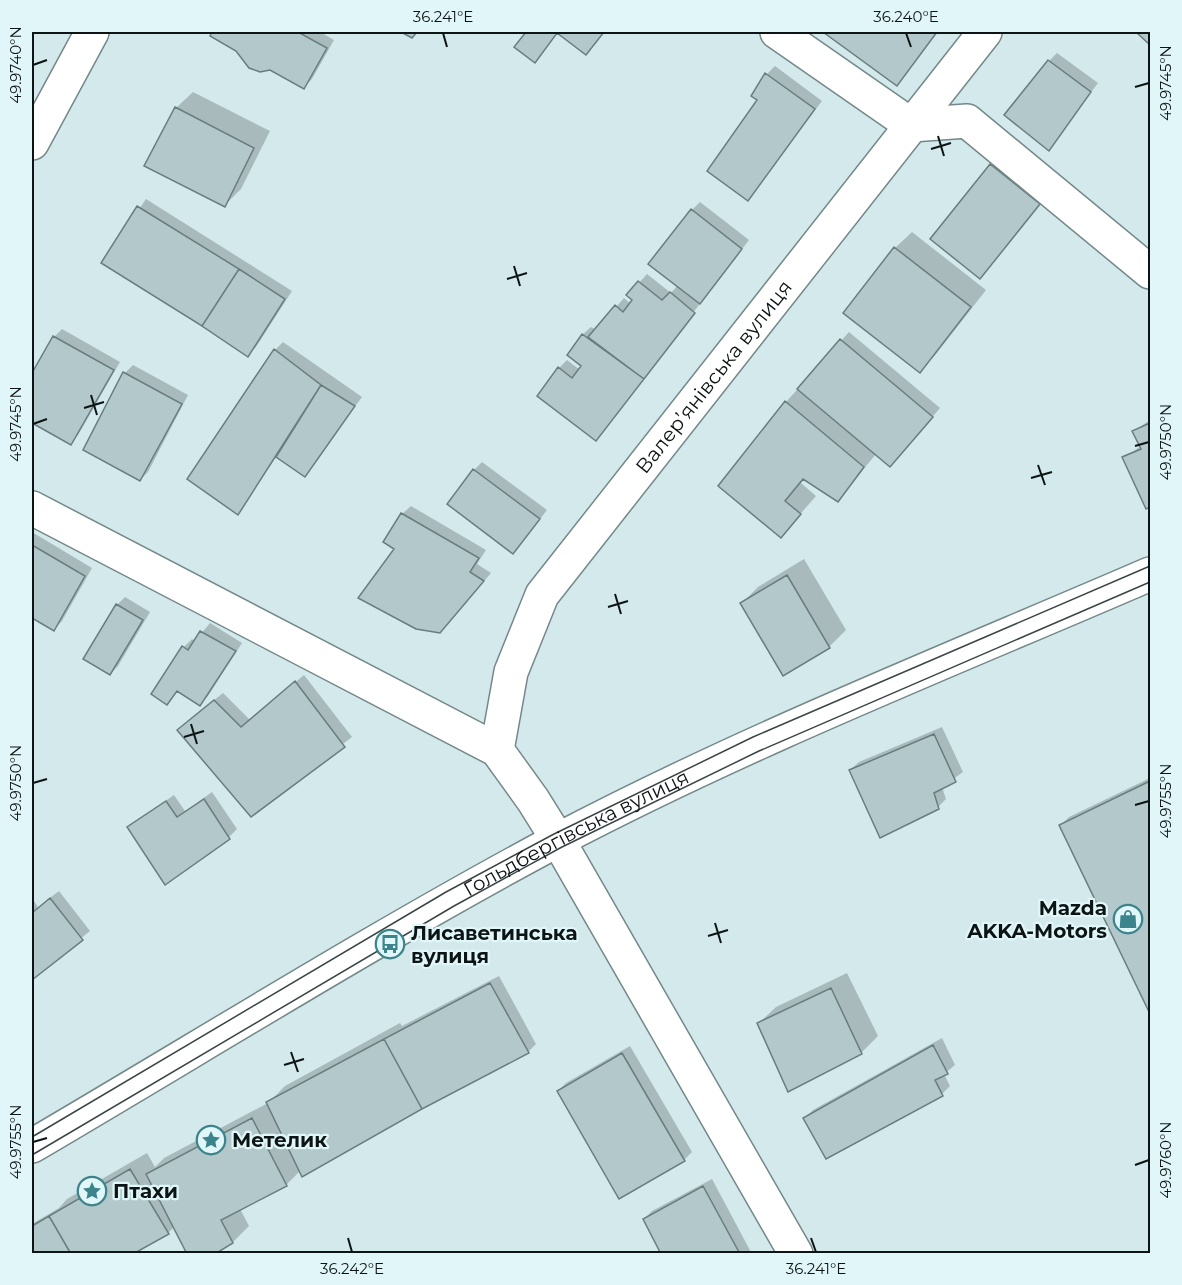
<svg xmlns="http://www.w3.org/2000/svg" width="1182" height="1285" font-family="Montserrat,sans-serif">
  <rect width="100%" height="100%" fill="#d3e9eb"/>
  <path fill="#0003" d="M 214,32 L 320,32 L 334,40 L 312,79 L 304,87 L 212,35 Z
    M 528,32 L 604,32 L 586,53 L 558,32 L 535,61 L 516,47 Z
    M 826,32 L 938,32 L 897,84 Z
    M 1057,53 L 1098,83 L 1049,149 L 1049,61 Z
    M 775,66 L 822,101 L 748,199 L 759,99 L 767,74 Z
    M 193,92 L 270,131 L 241,189 L 225,205 L 176,108 Z
    M 999,157 L 1046,196 L 988,269 L 991,165 Z
    M 146,199 L 292,291 L 256,347 L 248,355 L 103,263 Z
    M 700,202 L 749,240 L 596,439 L 559,368 L 567,360 L 580,370 L 583,365 L 569,355 L 583,334 L 591,327 L 596,330 L 624,298 L 631,304 L 634,300 L 628,295 L 647,274 L 671,293 L 678,285 L 692,210 Z
    M 912,232 L 986,290 L 936,354 L 920,371 L 895,248 Z
    M 62,329 L 120,362 L 78,435 L 70,443 L 32,421 L 32,376 L 54,337 Z
    M 849,332 L 940,408 L 898,457 L 876,454 L 838,500 L 805,479 L 801,483 L 816,496 L 781,536 L 720,486 L 786,402 Z
    M 283,342 L 362,397 L 305,475 L 277,456 L 238,513 L 275,350 Z
    M 133,365 L 188,395 L 148,472 L 140,480 L 125,373 Z
    M 1150,420 L 1150,505 L 1146,507 L 1124,458 L 1141,446 L 1134,431 Z
    M 482,462 L 547,510 L 521,544 L 474,470 Z
    M 411,506 L 486,550 L 477,564 L 491,573 L 448,624 L 402,514 Z
    M 32,532 L 92,568 L 62,621 L 54,629 L 32,616 Z
    M 804,559 L 846,630 L 829,647 L 784,674 L 742,603 L 758,587 Z
    M 125,597 L 150,612 L 118,666 L 110,674 L 85,658 L 117,605 Z
    M 210,623 L 242,643 L 208,696 L 200,704 L 178,690 L 167,703 L 153,694 L 184,647 L 192,639 L 195,641 Z
    M 304,675 L 352,737 L 251,815 L 187,722 L 223,693 L 250,720 Z
    M 942,727 L 963,772 L 942,787 L 946,799 L 938,807 L 850,770 L 859,762 Z
    M 1150,778 L 1150,1010 L 1061,825 L 1069,817 Z
    M 212,792 L 237,829 L 229,837 L 129,827 L 174,795 L 185,811 Z
    M 59,891 L 90,931 L 32,978 L 32,898 L 38,907 Z
    M 847,973 L 878,1036 L 861,1053 L 759,1023 L 776,1007 Z
    M 499,976 L 536,1044 L 528,1052 L 300,1171 L 286,1185 L 240,1209 L 249,1226 L 233,1242 L 212,1254 L 175,1226 L 168,1233 L 130,1254 L 32,1254 L 32,1224 L 59,1208 L 67,1199 L 147,1153 L 155,1167 L 164,1158 L 268,1103 L 285,1086 L 400,1023 L 402,1026 Z
    M 942,1038 L 955,1065 L 944,1074 L 950,1086 L 942,1094 L 805,1118 L 813,1110 Z
    M 630,1046 L 692,1152 L 684,1160 L 558,1091 L 566,1083 Z
    M 712,1179 L 752,1254 L 663,1254 L 644,1219 L 652,1211 Z"/>
  <path fill="#b3c8ca" stroke="#697d7e" stroke-width="1.5" d="M 212,32 L 298,32 L 327,48 L 304,89 L 270,70 L 260,72 L 249,68 L 236,51 L 210,36 Z
    M 401,32 L 417,32 L 412,38 Z
    M 526,32 L 604,32 L 586,55 L 557,33 L 535,63 L 514,47 Z
    M 823,32 L 937,32 L 897,86 Z
    M 1136,32 L 1150,32 L 1150,45 Z
    M 1048,60 L 1091,92 L 1049,151 L 1004,115 Z
    M 765,73 L 815,109 L 748,201 L 707,171 L 757,100 L 751,96 Z
    M 175,107 L 254,148 L 225,207 L 144,166 Z
    M 990,164 L 1040,204 L 980,279 L 930,239 Z
    M 137,206 L 239,269 L 202,326 L 101,263 Z
    M 691,209 L 742,249 L 700,304 L 648,264 Z
    M 894,247 L 971,307 L 920,373 L 843,313 Z
    M 239,269 L 285,299 L 248,357 L 202,326 Z
    M 638,281 L 662,300 L 670,292 L 695,313 L 644,379 L 588,337 L 615,305 L 623,312 L 632,300 L 626,295 Z
    M 582,334 L 644,379 L 596,441 L 537,396 L 558,367 L 572,378 L 581,366 L 567,355 Z
    M 53,336 L 114,370 L 71,445 L 32,423 L 32,373 Z
    M 840,339 L 933,417 L 890,467 L 797,389 Z
    M 274,349 L 321,385 L 238,515 L 187,479 Z
    M 123,372 L 182,404 L 140,481 L 83,450 Z
    M 321,385 L 355,406 L 305,477 L 276,457 Z
    M 785,401 L 864,467 L 838,502 L 803,479 L 785,501 L 801,514 L 781,538 L 718,486 Z
    M 1150,423 L 1150,507 L 1146,509 L 1122,457 L 1141,449 L 1132,431 Z
    M 473,469 L 540,519 L 513,554 L 447,504 Z
    M 401,513 L 479,558 L 470,572 L 484,581 L 440,633 L 416,629 L 358,598 L 394,549 L 383,542 Z
    M 32,545 L 85,576 L 54,631 L 32,618 Z
    M 787,575 L 830,648 L 783,676 L 740,603 Z
    M 116,604 L 143,620 L 110,675 L 83,659 Z
    M 200,631 L 236,651 L 200,706 L 177,691 L 167,705 L 151,694 L 182,646 L 188,650 Z
    M 295,681 L 345,747 L 251,817 L 177,730 L 214,700 L 241,727 Z
    M 934,734 L 956,782 L 934,793 L 939,809 L 880,838 L 849,770 Z
    M 1150,781 L 1150,1014 L 1059,825 Z
    M 204,799 L 230,839 L 165,885 L 127,827 L 166,801 L 177,817 Z
    M 50,898 L 83,940 L 32,980 L 32,913 Z
    M 490,983 L 529,1053 L 422,1109 L 384,1039 Z
    M 831,988 L 862,1054 L 788,1092 L 757,1023 Z
    M 384,1039 L 422,1109 L 302,1177 L 266,1102 Z
    M 933,1045 L 948,1074 L 935,1080 L 943,1096 L 826,1159 L 803,1118 Z
    M 622,1053 L 685,1161 L 619,1199 L 557,1091 Z
    M 252,1118 L 287,1186 L 221,1220 L 233,1243 L 215,1254 L 187,1254 L 146,1174 Z
    M 130,1169 L 169,1234 L 133,1254 L 71,1254 L 49,1216 Z
    M 703,1186 L 740,1254 L 661,1254 L 643,1219 Z
    M 49,1216 L 71,1254 L 32,1254 L 32,1226 Z"/>
  <g fill="none" stroke-linecap="round" stroke-linejoin="round">
    <g stroke="#74888a" stroke-width="36">
      <g id="minor">
        <path d="M 777,32 L 911,125 L 967,121 L 1150,272"/>
        <path d="M 32,143 L 92,32"/>
        <path d="M 32,508 L 497,750 L 533,800 L 558,840 L 796,1254"/>
        <path id="s1" d="M 497,750 L 511,672 L 542,595 L 985,32"/>
      </g>
    </g>
    <g stroke="#74888a" stroke-width="36">
      <g id="major">
        <path id="s2" d="M 32,1146 C 206,1044 378,936 556,841 C 748,740 951,660 1150,574"/>
      </g>
    </g>
    <use href="#minor" stroke="#fff" stroke-width="33"/>
    <use href="#major" stroke="#fff" stroke-width="33"/>
    <path stroke="#3a4546" stroke-width="1.5" d="M 32,1137 L 446,892 L 554,834 L 753,737 L 1150,566
      M 32,1155 L 454,906 L 562,847 L 759,751 L 1150,582"/>
  </g>
  <path fill="none" stroke="#0d1415" stroke-width="2" d="M 443,33 L 447,47M 906,33 L 911,47M 33,65 L 47,60M 1135,87 L 1149,83M 938,136 L 944,156M 931,149 L 951,143M 514,266 L 520,286M 507,279 L 527,273M 91,395 L 97,415M 84,408 L 104,402M 33,424 L 47,419M 1135,446 L 1149,442M 1038,465 L 1045,485M 1031,478 L 1052,472M 615,594 L 621,614M 608,607 L 628,601M 191,724 L 197,744M 184,737 L 204,731M 33,783 L 47,779M 1135,805 L 1149,801M 715,923 L 721,943M 708,936 L 728,930M 291,1052 L 298,1072M 284,1065 L 304,1059M 33,1142 L 47,1138M 1135,1165 L 1149,1160M 348,1238 L 352,1252M 811,1238 L 816,1252"/>
  <defs>
    <g id="shop-ring" transform="scale(1.5)"><circle r="9.5" fill="#e0f6f8" stroke="#3c848b" stroke-width="1.5"/><path d="M-5-2.5h2.3a2.7 3.5 0 0 1 5.4 0H5L5.5 6h-11ZM-1.5-2.5h3a1.5 2.3 0 0 0-3 0Z" fill="#3c848b"/></g>
    <g id="bus-ring" transform="scale(1.5)"><circle r="9.5" fill="#e0f6f8" stroke="#3c848b" stroke-width="1.5"/><path d="M-5-6H5V4H4V6H2V4H-2V6H-4V4H-5ZM-3.5-4V0h7V-4ZM-3.5 1.2v1.5H-2V1.2ZM2 1.2v1.5H3.5V1.2Z" fill="#3c848b"/></g>
    <g id="sight-ring" transform="scale(1.5)"><circle r="9.5" fill="#e0f6f8" stroke="#3c848b" stroke-width="1.5"/><path d="M0-6L1.8-2.2L6-1.7L2.9 1.2L3.7 5.4L0 3.3L-3.7 5.4L-2.9 1.2L-6-1.7L-1.8-2.2Z" fill="#3c848b"/></g>
  </defs>
  <g fill-rule="evenodd">
    <use href="#shop-ring" x="1128" y="919"/>
    <use href="#bus-ring" x="390" y="944"/>
    <use href="#sight-ring" x="211" y="1140"/>
    <use href="#sight-ring" x="92" y="1191"/>
  </g>
  <g text-anchor="middle" stroke-width="4.5" stroke-linejoin="round" paint-order="stroke">
    <g font-size="20" fill="#0d1415" stroke="#e0f6f8">
      <text dy="7" stroke="none"><textPath href="#s1" startOffset="440">Валер’янівська вулиця</textPath></text>
      <text dy="7" stroke="none"><textPath href="#s2" startOffset="628">Гольдбергівська вулиця</textPath></text>
    </g>
    <g font-size="20" font-weight="bold" fill="#0d1415" stroke="#e0f6f8" text-anchor="start">
      <text x="1107" y="915" text-anchor="end">Mazda<tspan x="1107" dy="23">AKKA-Motors</tspan></text>
      <text x="411" y="940">Лисаветинська<tspan x="411" dy="23">вулиця</tspan></text>
      <text x="232" y="1147">Метелик</text>
      <text x="113" y="1198">Птахи</text>
    </g>
  </g>
  <rect width="1182" height="1285" fill="none" stroke="#e0f6f8" stroke-width="66"/>
  <rect x="33" y="33" width="1116" height="1219" fill="none" stroke="#0d1415" stroke-width="2"/>
  <g font-size="15" text-anchor="middle" fill="#0d1415">
    <text x="443" y="22">36.241°E</text>
    <text x="906" y="22">36.240°E</text>
    <text transform="translate(16 65) rotate(-90)" y="5">49.9740°N</text>
    <text transform="translate(1166 83) rotate(-90)" y="5">49.9745°N</text>
    <text transform="translate(16 424) rotate(-90)" y="5">49.9745°N</text>
    <text transform="translate(1166 442) rotate(-90)" y="5">49.9750°N</text>
    <text transform="translate(16 783) rotate(-90)" y="5">49.9750°N</text>
    <text transform="translate(1166 801) rotate(-90)" y="5">49.9755°N</text>
    <text transform="translate(16 1142) rotate(-90)" y="5">49.9755°N</text>
    <text transform="translate(1166 1160) rotate(-90)" y="5">49.9760°N</text>
    <text x="352" y="1274">36.242°E</text>
    <text x="816" y="1274">36.241°E</text>
  </g>
</svg>
